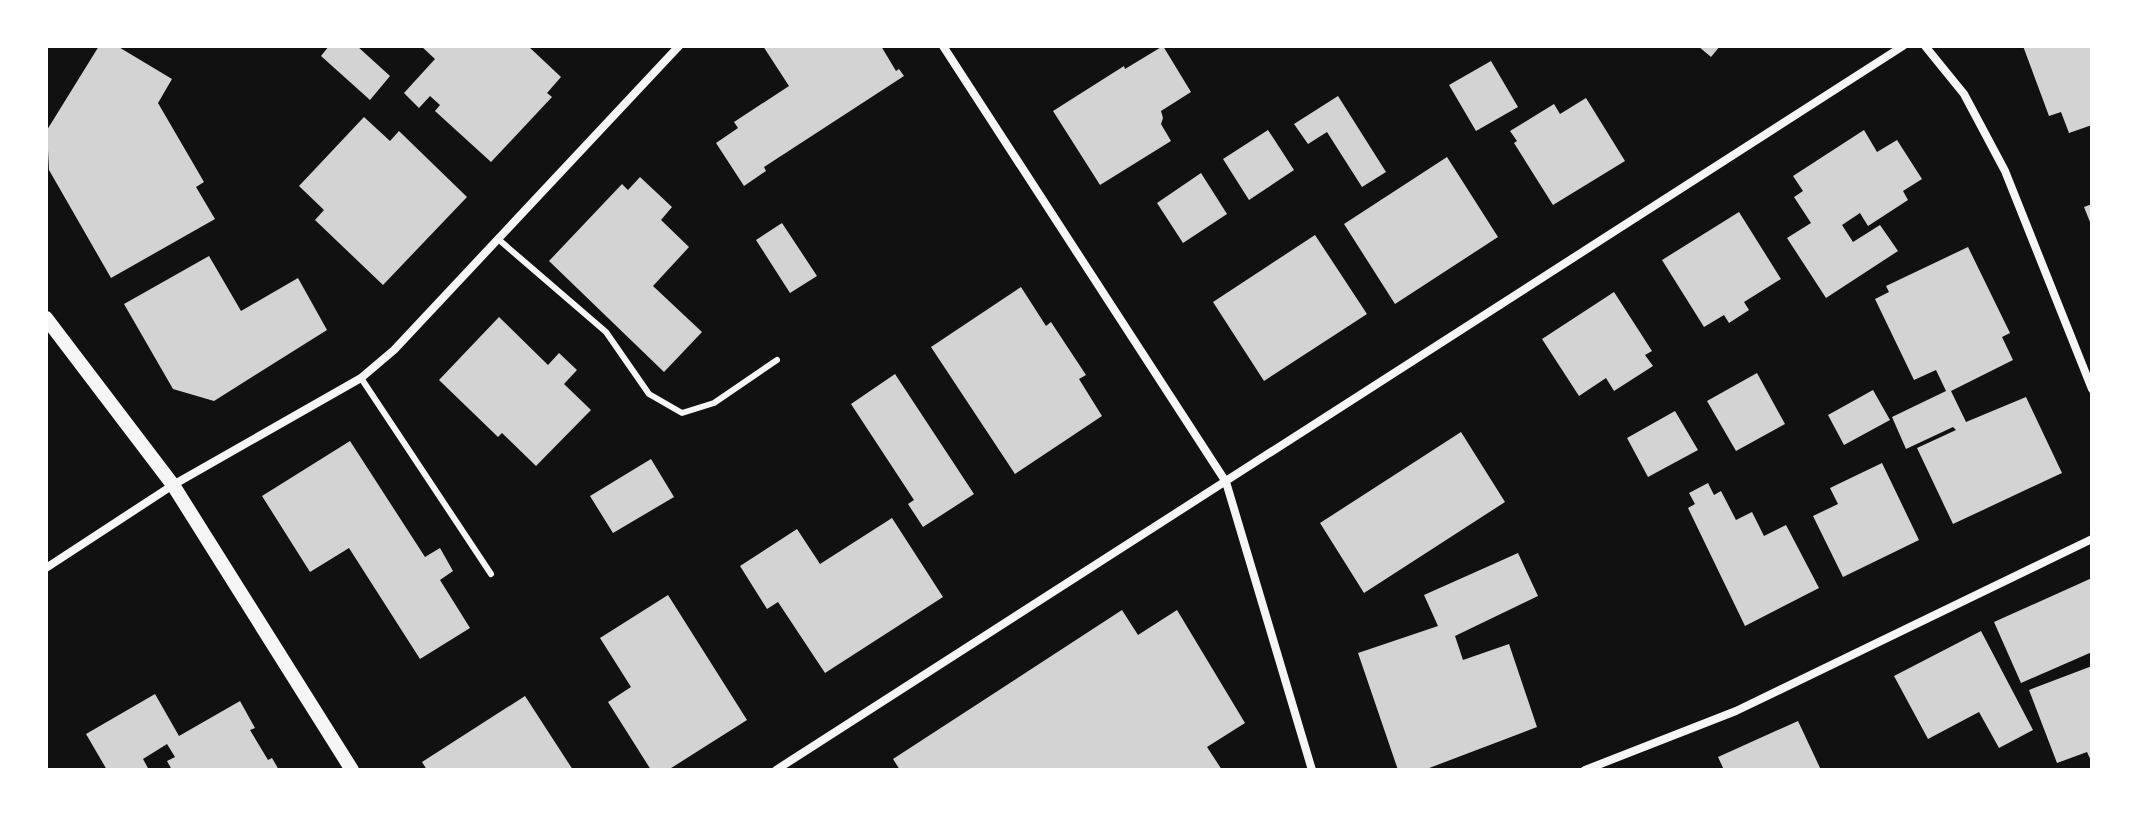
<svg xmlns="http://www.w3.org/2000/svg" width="2138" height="816" font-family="'Roboto Condensed',sans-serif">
  <rect width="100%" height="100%" fill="#111"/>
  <path fill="#d3d3d3" d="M 99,46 L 117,46 L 172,79 L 158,103 L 204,182 L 196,187 L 215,219 L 111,278 L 49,170 L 47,130 Z
    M 329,46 L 357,46 L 390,76 L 370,100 L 321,56 Z
    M 421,46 L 528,46 L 561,77 L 547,93 L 552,97 L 491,162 L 435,111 L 440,105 L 430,96 L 419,108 L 404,93 L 435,59 Z
    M 763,46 L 881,46 L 896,71 L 899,69 L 904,76 L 764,167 L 766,171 L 744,186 L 716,143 L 738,128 L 734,122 L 789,86 Z
    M 1163,46 L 1191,92 L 1161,111 L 1163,118 L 1161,124 L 1171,141 L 1100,185 L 1053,111 L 1124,66 L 1125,69 Z
    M 1698,46 L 1720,46 L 1711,57 Z
    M 2023,46 L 2092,46 L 2092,125 L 2069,133 L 2061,112 L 2049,116 Z
    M 1491,61 L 1518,107 L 1476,131 L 1449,85 Z
    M 1338,96 L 1386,172 L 1362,187 L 1327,132 L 1308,144 L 1294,124 Z
    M 1586,98 L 1625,161 L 1553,205 L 1514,143 L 1517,141 L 1510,131 L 1554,104 L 1560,114 Z
    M 364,117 L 390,141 L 399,131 L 467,197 L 383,285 L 315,220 L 324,210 L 299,186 Z
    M 1268,130 L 1294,170 L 1249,200 L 1223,159 Z
    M 1864,130 L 1877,152 L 1897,140 L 1922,179 L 1903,191 L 1908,200 L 1868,226 L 1860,213 L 1842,225 L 1853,242 L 1880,225 L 1898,251 L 1826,298 L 1787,238 L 1811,223 L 1794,197 L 1803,191 L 1793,176 Z
    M 1447,157 L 1498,237 L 1395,304 L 1344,224 Z
    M 1201,173 L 1227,214 L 1183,243 L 1157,203 Z
    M 640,177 L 672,207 L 661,220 L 689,247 L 653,286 L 702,332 L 664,372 L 549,261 L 622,184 L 628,190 Z
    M 2092,204 L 2092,227 L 2084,207 Z
    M 1739,212 L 1781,279 L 1744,302 L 1749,310 L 1729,323 L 1724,315 L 1704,327 L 1662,260 Z
    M 782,223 L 817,276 L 790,293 L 756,240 Z
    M 1315,235 L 1367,314 L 1264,381 L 1213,302 Z
    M 1968,247 L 2010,333 L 2002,337 L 2013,360 L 1951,391 L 1966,422 L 2026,397 L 2062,473 L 1953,524 L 1917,448 L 1956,430 L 1953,427 L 1906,449 L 1892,417 L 1946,391 L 1936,370 L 1914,380 L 1875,299 L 1889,292 L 1886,286 Z
    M 209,256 L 241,311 L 298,278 L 327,330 L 214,401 L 173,389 L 124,304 Z
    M 1021,287 L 1046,326 L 1051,322 L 1086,375 L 1079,379 L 1102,416 L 1015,474 L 931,347 Z
    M 1614,292 L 1652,351 L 1645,355 L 1653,366 L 1614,391 L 1606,378 L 1579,396 L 1542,339 Z
    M 499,317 L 548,365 L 559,353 L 577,370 L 564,384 L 591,410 L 536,466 L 502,433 L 498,437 L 439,380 Z
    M 1757,373 L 1785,424 L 1736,451 L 1707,401 Z
    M 895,374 L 974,494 L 923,527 L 908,504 L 914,500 L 851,404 Z
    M 1873,390 L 1890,420 L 1844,445 L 1828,415 Z
    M 1675,411 L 1698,450 L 1648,477 L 1627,438 Z
    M 1461,432 L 1505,502 L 1364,593 L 1320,523 Z
    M 350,441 L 425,557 L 440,548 L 453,571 L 440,580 L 470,628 L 420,659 L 349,548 L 310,572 L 262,496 Z
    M 651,459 L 674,497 L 613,533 L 590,496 Z
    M 1882,463 L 1919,540 L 1843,577 L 1813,516 L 1838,504 L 1830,488 Z
    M 1708,483 L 1714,495 L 1721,491 L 1736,520 L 1752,512 L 1764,536 L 1786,525 L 1819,588 L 1745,626 L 1688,508 L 1695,504 L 1689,493 Z
    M 892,518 L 943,597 L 825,673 L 778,602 L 767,609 L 740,566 L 797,529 L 820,564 Z
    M 1518,553 L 1538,596 L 1455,636 L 1463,660 L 1509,644 L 1537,727 L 1424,770 L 1398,770 L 1358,653 L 1438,626 L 1424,595 Z
    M 2092,578 L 2092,652 L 2021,683 L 1994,622 Z
    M 668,595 L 747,720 L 668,770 L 651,770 L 608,702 L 631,687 L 600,638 Z
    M 1122,610 L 1138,635 L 1177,610 L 1245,723 L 1207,747 L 1222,770 L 900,770 L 893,759 Z
    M 1981,631 L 2033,730 L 1999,748 L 1979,712 L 1928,739 L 1894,676 Z
    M 2092,666 L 2092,763 L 2087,752 L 2057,763 L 2029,690 Z
    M 155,694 L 179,736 L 240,701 L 255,728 L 250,730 L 268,760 L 272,758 L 279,770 L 172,770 L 167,761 L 175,757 L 167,744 L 143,759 L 149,770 L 107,770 L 86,734 Z
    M 525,696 L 573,770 L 427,770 L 422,762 Z
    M 1798,721 L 1821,770 L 1724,770 L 1718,757 Z"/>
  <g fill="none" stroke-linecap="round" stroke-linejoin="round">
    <path stroke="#f5f5f5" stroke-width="6" d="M 498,239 L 606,332 L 649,394 L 682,413 L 714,403 L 777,360
      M 361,378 L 491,574"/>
    <path stroke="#f5f5f5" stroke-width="8" d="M 943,46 L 1226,482 L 1312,770
      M 1925,46 L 1964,94 L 2005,171 L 2092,389
      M 46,568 L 173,485 L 361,378 L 394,350 L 679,46
      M 776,770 L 1903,46
      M 1585,770 L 1736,711 L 2092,539"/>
    <path stroke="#f5f5f5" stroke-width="14" d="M 46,318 L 173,485 L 352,770"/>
  </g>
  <rect width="2138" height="816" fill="none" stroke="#ffffff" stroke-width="96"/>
</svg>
